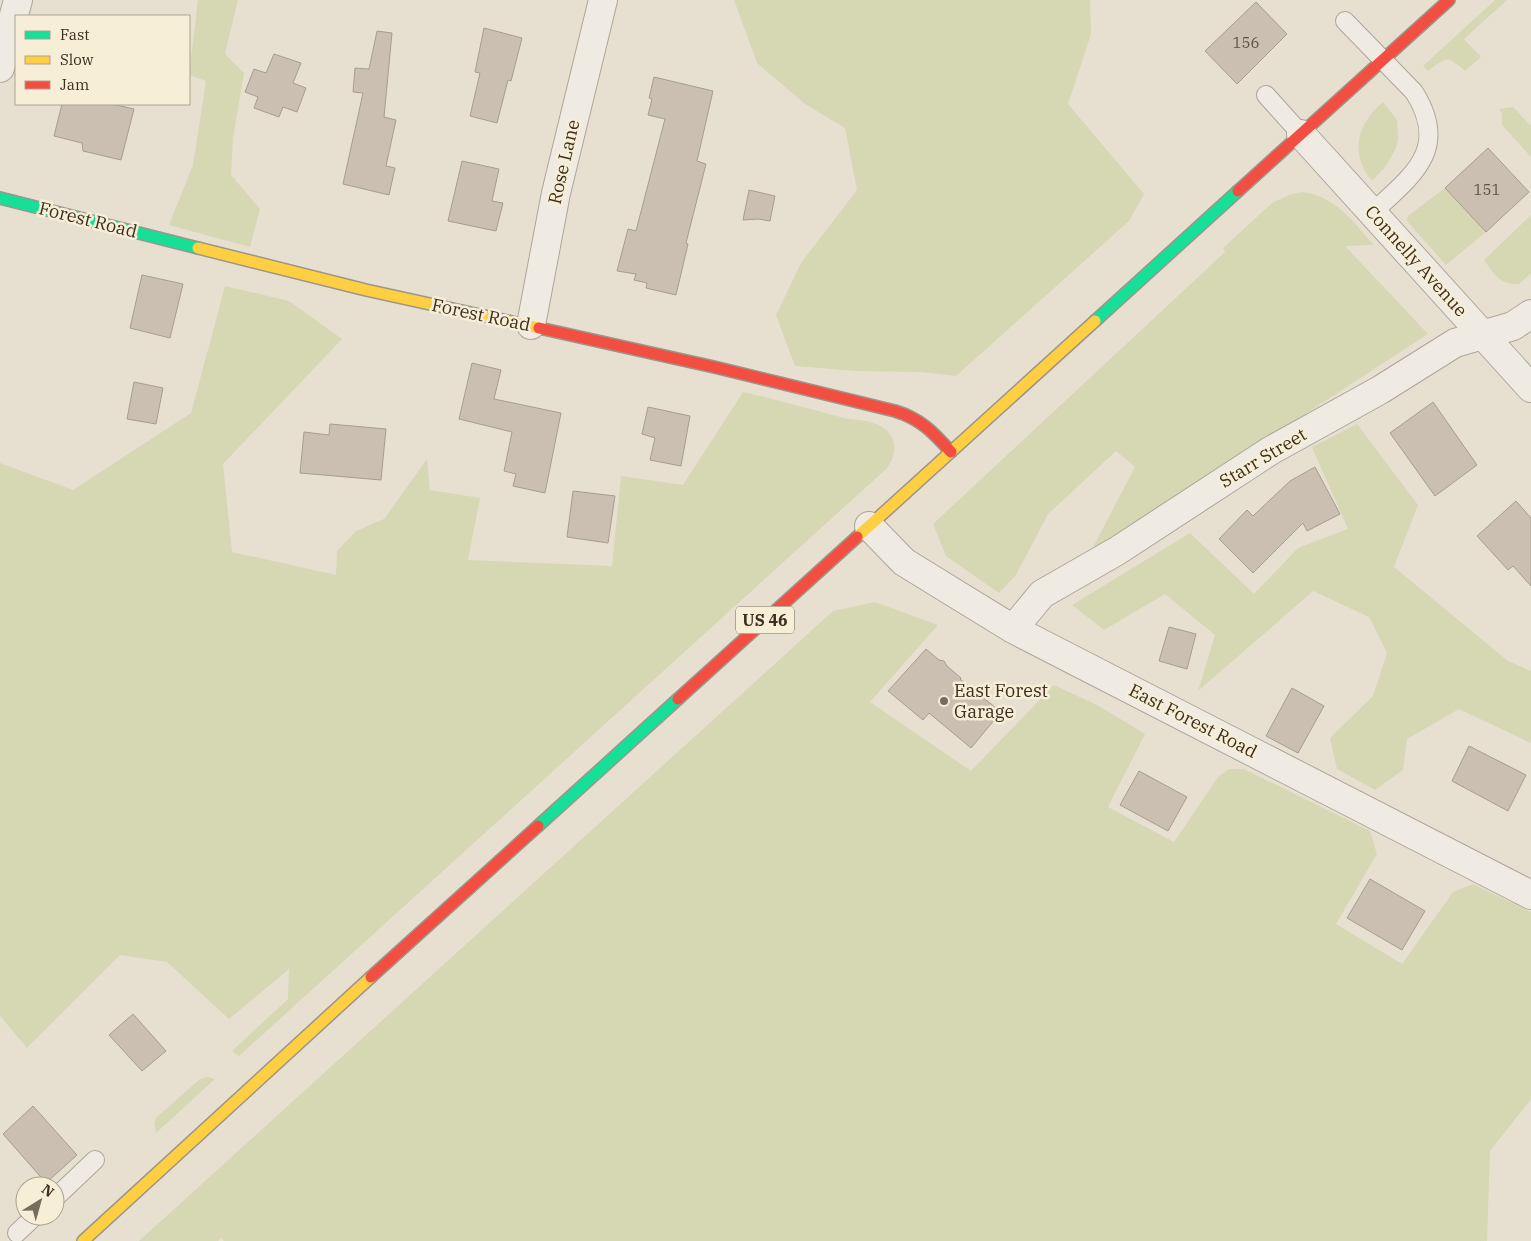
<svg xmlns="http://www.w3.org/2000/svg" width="1531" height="1241" font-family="'IBM Plex Serif',serif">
  <rect width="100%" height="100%" fill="#e7e0d1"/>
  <path fill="#d6d7b3" d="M 198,0 L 238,0 L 225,54 L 244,73 L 233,138 L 231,175 L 260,209 L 250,247 L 169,225 L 193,165 L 206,81 L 189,75 Z
    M 734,0 L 1090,0 L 1091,34 L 1068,104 L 1144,194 L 1129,221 L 956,376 L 920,372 L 857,371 L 795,366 L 776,315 L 801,263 L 857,190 L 845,128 L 805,104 L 757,63 Z
    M 1495,0 L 1507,0 L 1464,39 L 1481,57 L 1465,71 C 1447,55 1446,57 1428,71 L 1423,66 Z
    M 1383,102 L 1397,120 L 1398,139 L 1396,148 L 1386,166 L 1372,181 C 1349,153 1357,124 1383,102 Z
    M 1513,107 L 1531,126 L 1531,157 L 1502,125 L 1502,113 L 1499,109 Z
    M 1445,188 L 1486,232 L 1446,265 L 1406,220 L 1409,215 Z
    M 1302,192 C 1336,196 1353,222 1374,245 L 1345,246 L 1428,334 L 1089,555 L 1135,467 L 1116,451 L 1048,514 L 1016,575 L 999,593 L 946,556 L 933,524 L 1225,252 L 1223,248 L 1272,203 L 1289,195 Z
    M 1531,215 L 1531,273 L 1519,284 C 1500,285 1495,275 1484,260 Z
    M 225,286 L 289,301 L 342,339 L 223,464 L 232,552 L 336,575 L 337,551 L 356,531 L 384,519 L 427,459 L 430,490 L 480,498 L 468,560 L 612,566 L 621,476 L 683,485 L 743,392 C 777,400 810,409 844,418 C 856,420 872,420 882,427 C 899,437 897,457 885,470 L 239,1056 L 232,1051 L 288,999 L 289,969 L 229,1019 L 167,962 L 120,955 L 27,1048 L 0,1016 L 0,463 L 73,490 L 191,413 Z
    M 1357,424 L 1418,505 L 1394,567 L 1508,661 L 1531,671 L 1531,743 L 1459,709 L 1407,739 L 1403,770 L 1375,790 L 1337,769 L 1330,738 L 1373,696 L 1387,653 L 1369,617 L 1313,591 L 1198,691 L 1215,635 L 1165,594 L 1104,630 L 1072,605 L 1190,533 L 1254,594 L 1298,548 L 1348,529 L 1312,447 Z
    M 875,602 L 938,625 L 870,702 L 971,771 L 1054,685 L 1099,706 L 1145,734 L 1108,807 L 1174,842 L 1218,777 L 1229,769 L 1244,769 L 1370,831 L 1377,854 L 1336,924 L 1402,964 L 1453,892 L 1473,884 L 1531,912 L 1531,1099 L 1490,1151 L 1487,1241 L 224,1241 L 221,1238 L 218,1241 L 139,1241 L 833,611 Z
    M 208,1077 L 215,1079 L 156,1133 L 154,1122 L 157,1117 L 200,1079 Z"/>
  <path fill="#cbbfb2" stroke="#a89c90" d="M 1256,2 L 1287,34 L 1237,84 L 1205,51 Z
    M 484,28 L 522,38 L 511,81 L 508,80 L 497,123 L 470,116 L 480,73 L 475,72 Z
    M 377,31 L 392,33 L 384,117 L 396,120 L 386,166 L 395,168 L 389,195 L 343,184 L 363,93 L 353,92 L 355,68 L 369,69 Z
    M 274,54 L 301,63 L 293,83 L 306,88 L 297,112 L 283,107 L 279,117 L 254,108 L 258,97 L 245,92 L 254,69 L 266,73 Z
    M 654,77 L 713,91 L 697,161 L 706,164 L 686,243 L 688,244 L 676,295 L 646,288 L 647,283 L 634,280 L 636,274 L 617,271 L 628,229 L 636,231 L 665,119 L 648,115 L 652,99 L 649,98 Z
    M 62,104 L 112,104 L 134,109 L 121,160 L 83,151 L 82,143 L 54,136 Z
    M 1488,148 L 1529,192 L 1486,232 L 1445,188 Z
    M 462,161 L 499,169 L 492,201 L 503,203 L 496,231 L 448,221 Z
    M 749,190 L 775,196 L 770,221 L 758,219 L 743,220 Z
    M 142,275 L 183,284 L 170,338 L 130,328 Z
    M 472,363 L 501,370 L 494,399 L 561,413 L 545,493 L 513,486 L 516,474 L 504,471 L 512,432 L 459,419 Z
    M 134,382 L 163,388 L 156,424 L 127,419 Z
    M 1433,402 L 1477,465 L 1435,496 L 1390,433 Z
    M 648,407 L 690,416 L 681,466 L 650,460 L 655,438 L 642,434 Z
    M 330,424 L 386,429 L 381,480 L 300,473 L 304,432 L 329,435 Z
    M 1315,467 L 1340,514 L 1307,531 L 1303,523 L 1253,573 L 1219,539 L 1247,510 L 1253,516 L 1290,481 Z
    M 573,491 L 615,496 L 608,543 L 567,537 Z
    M 1516,501 L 1531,518 L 1531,586 L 1513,566 L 1508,570 L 1477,536 Z
    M 1169,627 L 1196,634 L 1187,669 L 1159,661 Z
    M 926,649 L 939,660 L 944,661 L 947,666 L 961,678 L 960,679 L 1001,712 L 971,748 L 929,713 L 923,720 L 888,691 Z
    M 1292,688 L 1324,706 L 1298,753 L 1266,736 Z
    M 1469,746 L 1526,775 L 1508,811 L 1452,781 Z
    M 1139,771 L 1187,797 L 1168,831 L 1120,805 Z
    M 1370,879 L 1425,911 L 1402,950 L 1347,918 Z
    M 133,1014 L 166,1051 L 142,1071 L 109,1035 Z
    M 33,1106 L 77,1155 L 46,1183 L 3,1134 Z"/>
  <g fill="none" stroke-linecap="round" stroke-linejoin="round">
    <g stroke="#ada599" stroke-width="20">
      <path id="lane" d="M 1345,21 L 1414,92 C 1450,149 1413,175 1373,212
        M 1266,95 L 1301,134
        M 55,1198 L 95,1160
        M 17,1233 L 35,1216"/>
    </g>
    <g stroke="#ada599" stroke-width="30">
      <path id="street" d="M 0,68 L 18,0
        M 1301,134 L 1531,388
        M 531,325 L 556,193 L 603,0
        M 869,526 L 904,562 L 1013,629 L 1531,895
        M 1013,629 L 1042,594 L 1117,551 L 1270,451 L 1380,390 L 1455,343 L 1513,326 L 1531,314"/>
    </g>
    <g stroke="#9c958a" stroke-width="14">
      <path id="fast" d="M 0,198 L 198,248
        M 1095,321 L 1238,191
        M 538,826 L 678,699"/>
    </g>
    <g stroke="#9c958a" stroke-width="14">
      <path id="slow" d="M 198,248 L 366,290 L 539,328
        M 857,537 L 1095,321
        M 83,1241 L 371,977"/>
    </g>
    <g stroke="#9c958a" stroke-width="14">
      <path id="jam" d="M 1238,191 L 1449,0
        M 539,328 L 714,367 L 895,411 C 921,419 933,432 951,452
        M 678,699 L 857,537
        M 371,977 L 538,826"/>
    </g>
    <use href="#lane" stroke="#efebe3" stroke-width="18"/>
    <use href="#street" stroke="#efebe3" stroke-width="28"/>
    <use href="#fast" stroke="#16e098" stroke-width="11"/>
    <use href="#slow" stroke="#ffcf43" stroke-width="11"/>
    <use href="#jam" stroke="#f24e42" stroke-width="11"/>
  </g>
  <circle fill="#786c5e" stroke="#f7eed8" stroke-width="2" cx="944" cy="701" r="5"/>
  <g text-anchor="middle" stroke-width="5" stroke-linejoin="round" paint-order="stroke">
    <g font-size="15" fill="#605244">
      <text x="1246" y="48">156</text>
      <text x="1487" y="195">151</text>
    </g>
    <rect fill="#f7eed8" stroke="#756857" stroke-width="1" x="736" y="606.5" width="58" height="27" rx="4"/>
    <g font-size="16" font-weight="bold" fill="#3d2e20">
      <text x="765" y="626">US 46</text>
    </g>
    <g font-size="18" fill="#3d2e20" stroke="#f7eed8">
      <text transform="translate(564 162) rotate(-77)" y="6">Rose Lane</text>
      <text transform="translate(88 220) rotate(14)" y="6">Forest Road</text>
      <text transform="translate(1416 261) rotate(48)" y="6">Connelly Avenue</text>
      <text transform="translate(481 315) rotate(12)" y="6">Forest Road</text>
      <text transform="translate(1263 458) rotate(-31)" y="6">Starr Street</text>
      <text transform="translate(1193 721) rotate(27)" y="6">East Forest Road</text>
    </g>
    <g font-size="18" fill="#3d2e20" stroke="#f7eed8" text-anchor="start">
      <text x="954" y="697">East Forest<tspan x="954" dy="21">Garage</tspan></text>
    </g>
  </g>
  <rect x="15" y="15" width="175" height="90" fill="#f7eed8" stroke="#ada18e"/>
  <rect x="25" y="31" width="25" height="8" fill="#16e098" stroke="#ada18e"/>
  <text x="60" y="40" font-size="15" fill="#3d2e20">Fast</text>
  <rect x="25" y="56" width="25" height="8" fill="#ffcf43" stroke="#ada18e"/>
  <text x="60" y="65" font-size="15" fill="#3d2e20">Slow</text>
  <rect x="25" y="81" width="25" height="8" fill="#f24e42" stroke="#ada18e"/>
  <text x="60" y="90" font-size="15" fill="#3d2e20">Jam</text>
  <g transform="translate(40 1201) rotate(37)"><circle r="24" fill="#f7eed8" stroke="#ada18e"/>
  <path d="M0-4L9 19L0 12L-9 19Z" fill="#786c5e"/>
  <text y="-8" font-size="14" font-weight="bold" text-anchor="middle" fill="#3d2e20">N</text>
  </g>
</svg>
